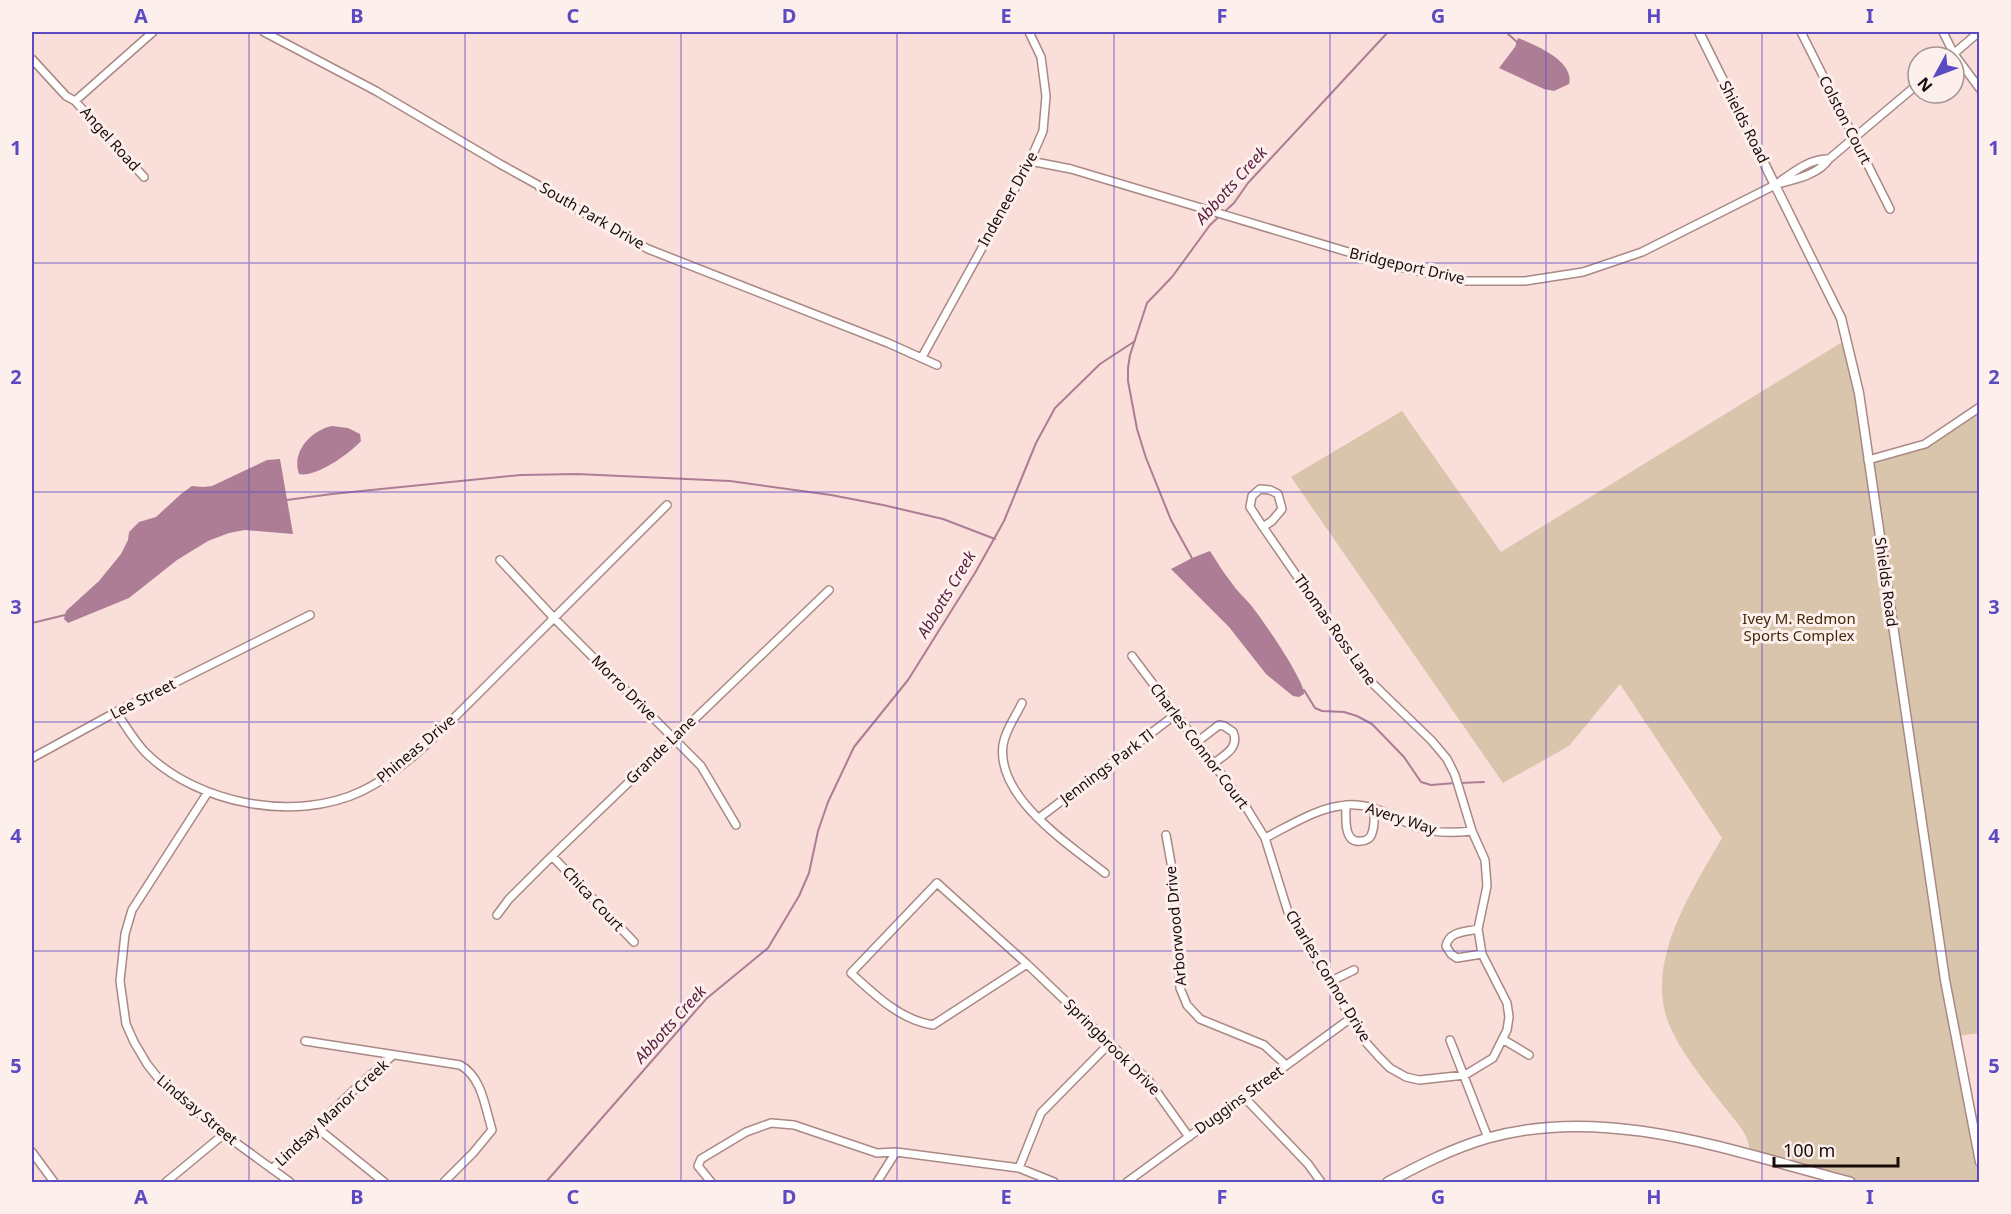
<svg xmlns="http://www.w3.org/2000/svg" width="2011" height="1214" font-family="'Noto Sans',sans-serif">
  <rect width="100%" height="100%" fill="#faded9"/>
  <path fill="#d9c4ac" d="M 1848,341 L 1868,460 L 1925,444 L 1979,407 L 1980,1033 L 1956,1036 L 1979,1162 L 1979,1182 L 1850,1182 L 1749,1156 C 1752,1137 1737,1123 1726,1109 C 1705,1081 1674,1046 1665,1012 C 1650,953 1694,887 1722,838 L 1620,684 L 1569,746 L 1503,783 L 1291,477 L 1402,411 L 1501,552 L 1839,344 Z"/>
  <path fill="#ac7d95" d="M 1518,38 C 1535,45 1575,61 1569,84 L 1554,91 L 1544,89 L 1499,68 L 1515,47 Z
    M 332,426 L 348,428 L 360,434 L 361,441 C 350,453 316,478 299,474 C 291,451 312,430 332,426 Z
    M 280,459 L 293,534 L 245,530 L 229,533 L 208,541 L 177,560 L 129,598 L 68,623 L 64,619 L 66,611 L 99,581 L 121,554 L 128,540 L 129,532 L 139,522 L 156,517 L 181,494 L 192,486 L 203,487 L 212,486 L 267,460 Z
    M 1210,551 C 1217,562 1223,572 1231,582 C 1236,590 1243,596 1249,603 C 1260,615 1306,683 1304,694 L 1299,697 L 1293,696 L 1266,674 L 1229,627 L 1171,569 L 1192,558 Z"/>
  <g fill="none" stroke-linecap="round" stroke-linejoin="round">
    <path stroke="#ac7d95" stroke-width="2" d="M 1506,32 L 1518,43
      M 287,500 L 332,494 L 521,475 L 577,474 L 730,481 L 831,495 L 883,505 L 943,519 L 995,539
      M 1193,560 L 1171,520 L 1146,458 L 1137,429 L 1128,381 L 1128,368 L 1130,355 L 1147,303 L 1172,277 L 1210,225 L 1234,203 L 1248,183 L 1388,32
      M 32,623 L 65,615
      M 1304,690 L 1315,708 L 1322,711 L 1344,712 L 1357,716 L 1372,724 L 1404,757 L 1421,782 L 1431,785 L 1455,783
      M 1460,783 L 1484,782
      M 546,1182 L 706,999 L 768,948 L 799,896 L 809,873 L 818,831 L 828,802 L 854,747 L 908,680 L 975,573 L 1004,521 L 1036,443 L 1055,408 L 1100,364 L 1135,341"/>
    <g stroke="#a98984" stroke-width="10">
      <path id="minor" d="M 264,32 L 376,91 L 500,164 L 538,185 L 540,188 L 648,249 L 888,343 L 937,365
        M 1801,32 L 1890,209
        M 1943,32 L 1954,54 L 1980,89
        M 1950,57 L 1979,32
        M 32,59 L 66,96 L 75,101 L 153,32
        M 75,101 L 144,177
        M 1030,161 L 1071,169 L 1395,266 L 1463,281 L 1525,281 L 1583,272 L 1642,252 L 1775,185 C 1791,174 1809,158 1829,159
        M 1781,183 C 1797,179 1819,174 1829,159 L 1918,84
        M 922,357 L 1030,161 L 1043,131 L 1046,96 L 1041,57 L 1029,32
        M 1868,460 L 1925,444 L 1980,407
        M 500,560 L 554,618 L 701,766 L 736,825
        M 1132,656 L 1246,807 L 1265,838 L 1288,912 L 1351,1018 L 1363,1039 L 1379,1057 L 1390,1068 L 1406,1077 L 1419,1080 L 1465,1075 L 1493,1058 L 1507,1030 L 1509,1017 L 1507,1003 L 1482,954 L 1478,929 L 1487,886 L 1485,860 L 1472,831 L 1455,775 L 1447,759 L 1432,741 L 1368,679 L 1263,527 L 1250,507 L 1252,496 L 1260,489 L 1270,490 L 1278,494 L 1282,509 L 1272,521 L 1263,527
        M 1022,703 C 1016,716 1005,730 1003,745 C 996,797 1068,844 1105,873
        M 116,712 C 126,726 134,741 146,753 C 198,804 295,823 362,791 C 399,773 429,742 458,714 L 667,505
        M 1197,742 L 1219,725 L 1224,726 L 1233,732 C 1240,748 1224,755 1213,764
        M 32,758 L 116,712 L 310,615
        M 208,792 L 132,910 L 125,934 L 120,981 L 126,1024 L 134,1042 L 147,1064 L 162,1083 L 224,1134 L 290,1182
        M 1346,805 C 1346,817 1343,844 1361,841 C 1366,841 1371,838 1372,833 C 1375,826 1374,815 1374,808
        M 1039,818 L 1175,715
        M 1166,835 L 1175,885 L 1180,988 L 1187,1005 L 1200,1019 L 1264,1045 L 1286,1065
        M 1265,838 C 1291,825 1318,807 1347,805 C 1374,803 1393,818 1417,827 C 1434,834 1454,833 1472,831
        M 552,856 L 634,942
        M 937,883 L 1027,964 L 933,1025 C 900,1020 874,994 851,973 Z
        M 497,915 L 509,899 L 552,856 L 829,590
        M 1478,929 C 1465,932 1449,931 1446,946 L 1451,954 L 1457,958 L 1482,954
        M 1027,964 L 1149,1081 L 1189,1137
        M 1329,982 L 1354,970
        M 1450,1040 L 1488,1138
        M 1504,1040 L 1529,1055
        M 305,1041 L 460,1065 C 482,1077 485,1107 492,1130 L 473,1153 L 444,1182
        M 1244,1097 L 1308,1164 L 1321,1182
        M 316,1127 L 384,1182
        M 32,1152 L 54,1182
        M 896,1152 L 1019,1168 L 1054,1182
        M 1019,1168 L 1041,1113 L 1109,1044
        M 272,1169 L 354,1090 L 392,1056
        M 166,1182 L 224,1134
        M 711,1182 L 698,1166 L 701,1159 L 746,1132 L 771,1123 L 794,1125 L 877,1153 L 896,1152 L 877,1182
        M 1127,1182 L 1351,1018"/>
    </g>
    <g stroke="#a98984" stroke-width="11">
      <path id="tertiary" d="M 1699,32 L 1841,318 L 1859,393 L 1945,980 L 1980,1162"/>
    </g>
    <g stroke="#a98984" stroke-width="12">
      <path id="secondary" d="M 1388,1182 C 1420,1165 1453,1148 1488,1138 C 1608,1104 1734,1152 1850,1182"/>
    </g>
    <use href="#minor" stroke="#fff" stroke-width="7"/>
    <use href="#tertiary" stroke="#fff" stroke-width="8"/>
    <use href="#secondary" stroke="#fff" stroke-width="9"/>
  </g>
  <path fill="none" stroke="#5b4ac2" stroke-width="1.5" stroke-opacity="0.55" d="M 249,32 L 249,1182M 465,32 L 465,1182M 681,32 L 681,1182M 897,32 L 897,1182M 1114,32 L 1114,1182M 1330,32 L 1330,1182M 1546,32 L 1546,1182M 1762,32 L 1762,1182M 32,263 L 1980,263M 32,492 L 1980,492M 32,722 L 1980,722M 32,951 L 1980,951"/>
  <g text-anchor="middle" stroke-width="6" stroke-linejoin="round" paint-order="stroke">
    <g font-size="15" fill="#170c0a" stroke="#fdefec">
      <text transform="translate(1845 120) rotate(63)" y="5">Colston Court</text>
      <text transform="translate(1744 122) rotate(63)" y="5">Shields Road</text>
      <text transform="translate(110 139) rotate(48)" y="5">Angel Road</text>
      <text transform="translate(1008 199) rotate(-61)" y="5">Indeneer Drive</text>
      <text transform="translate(592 216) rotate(30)" y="5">South Park Drive</text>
      <text transform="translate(1407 266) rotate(13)" y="5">Bridgeport Drive</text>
      <text transform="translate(1886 582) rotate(82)" y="5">Shields Road</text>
      <text transform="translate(1335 630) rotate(55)" y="5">Thomas Ross Lane</text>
      <text transform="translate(624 688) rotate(45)" y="5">Morro Drive</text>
      <text transform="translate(143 699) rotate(-27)" y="5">Lee Street</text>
      <text transform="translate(1199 746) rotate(53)" y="5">Charles Connor Court</text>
      <text transform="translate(416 749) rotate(-40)" y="5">Phineas Drive</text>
      <text transform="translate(661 750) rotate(-44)" y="5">Grande Lane</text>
      <text transform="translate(1107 767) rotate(-37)" y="5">Jennings Park Tl</text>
      <text transform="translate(1401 819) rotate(18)" y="5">Avery Way</text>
      <text transform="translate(593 899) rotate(47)" y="5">Chica Court</text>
      <text transform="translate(1176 926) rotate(-95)" y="5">Arborwood Drive</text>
      <text transform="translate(1328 976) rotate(59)" y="5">Charles Connor Drive</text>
      <text transform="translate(1112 1047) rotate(45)" y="5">Springbrook Drive</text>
      <text transform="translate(1239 1100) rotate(-36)" y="5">Duggins Street</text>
      <text transform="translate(197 1110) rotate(40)" y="5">Lindsay Street</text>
      <text transform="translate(332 1113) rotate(-43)" y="5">Lindsay Manor Creek</text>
    </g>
    <g font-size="15" fill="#412909" stroke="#fdefec">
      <text x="1799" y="624">Ivey M. Redmon<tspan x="1799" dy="17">Sports Complex</tspan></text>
    </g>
    <g font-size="16" font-style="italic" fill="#571d40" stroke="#fdefec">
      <text transform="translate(1231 185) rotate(-48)" y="6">Abbotts Creek</text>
      <text transform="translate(946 594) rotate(-59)" y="6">Abbotts Creek</text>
      <text transform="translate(670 1024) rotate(-48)" y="6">Abbotts Creek</text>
    </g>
  </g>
  <rect width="2011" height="1214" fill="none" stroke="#fdefec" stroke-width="66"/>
  <g transform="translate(1936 75) rotate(229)"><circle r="28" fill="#fdefec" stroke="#a19492" stroke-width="1.5"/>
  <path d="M0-4.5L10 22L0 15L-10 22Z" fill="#5b4ac2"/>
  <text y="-9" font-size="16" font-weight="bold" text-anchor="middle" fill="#170c0a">N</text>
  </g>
  <path d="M1774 1157v9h124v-9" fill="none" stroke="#170c0a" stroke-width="3"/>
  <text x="1783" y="1157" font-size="18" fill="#170c0a" stroke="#fdefec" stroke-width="4.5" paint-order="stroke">100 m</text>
  <rect x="33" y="33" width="1945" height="1148" fill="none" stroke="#5b4ac2" stroke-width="2"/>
  <g font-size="20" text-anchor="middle" font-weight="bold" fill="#5b4ac2">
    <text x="141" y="23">A</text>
    <text x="357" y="23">B</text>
    <text x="573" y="23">C</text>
    <text x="789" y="23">D</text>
    <text x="1006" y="23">E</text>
    <text x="1222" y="23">F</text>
    <text x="1438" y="23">G</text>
    <text x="1654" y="23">H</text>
    <text x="1870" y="23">I</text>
    <text x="16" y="155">1</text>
    <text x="1994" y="155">1</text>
    <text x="16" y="384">2</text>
    <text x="1994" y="384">2</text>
    <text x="16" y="614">3</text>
    <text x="1994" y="614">3</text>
    <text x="16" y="843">4</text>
    <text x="1994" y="843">4</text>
    <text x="16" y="1073">5</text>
    <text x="1994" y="1073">5</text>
    <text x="141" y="1204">A</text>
    <text x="357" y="1204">B</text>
    <text x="573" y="1204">C</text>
    <text x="789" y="1204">D</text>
    <text x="1006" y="1204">E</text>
    <text x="1222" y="1204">F</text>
    <text x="1438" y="1204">G</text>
    <text x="1654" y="1204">H</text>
    <text x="1870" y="1204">I</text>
  </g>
</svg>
